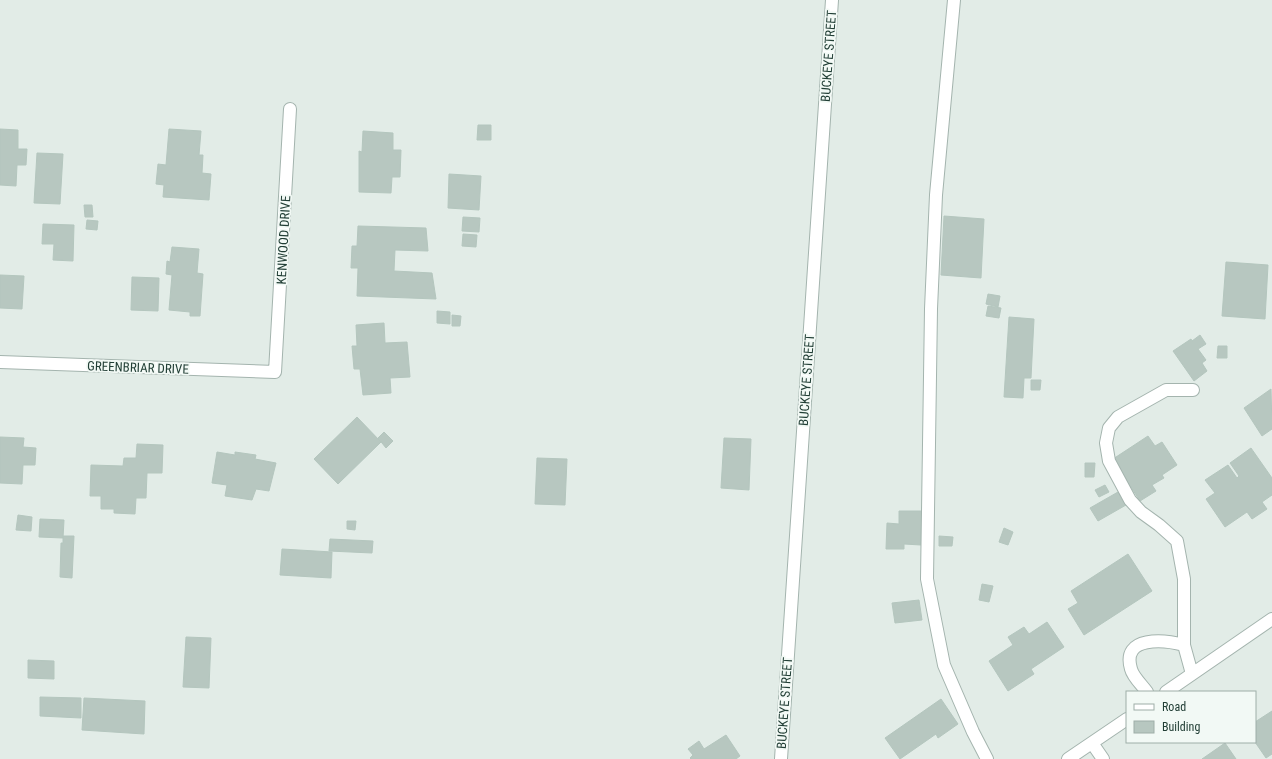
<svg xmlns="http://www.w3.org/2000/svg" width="1272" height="759" font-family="'Roboto Condensed',sans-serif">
  <rect width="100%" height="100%" fill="#e2ece7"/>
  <path fill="#b7c7c0" stroke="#b4c6be" d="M 478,125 L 491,125 L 491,140 L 477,140 Z
    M 0,129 L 18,130 L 18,149 L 27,149 L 26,165 L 17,165 L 16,186 L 0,185 Z
    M 169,129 L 201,131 L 199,155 L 203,155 L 202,173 L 211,174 L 209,200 L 163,197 L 164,185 L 156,184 L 158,164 L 166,165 Z
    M 363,131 L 393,133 L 393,150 L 401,150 L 400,177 L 392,177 L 391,193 L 359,192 L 359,151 L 362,152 Z
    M 37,153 L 63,154 L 60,204 L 34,203 Z
    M 449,174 L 481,176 L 479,210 L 448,208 Z
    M 84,205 L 92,205 L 93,217 L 85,217 Z
    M 944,216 L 984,219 L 981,278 L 941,275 Z
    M 463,217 L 480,218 L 479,232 L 462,231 Z
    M 87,220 L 98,221 L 97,230 L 86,229 Z
    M 43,224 L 74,225 L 73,261 L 53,260 L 54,244 L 42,244 Z
    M 358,226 L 426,228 L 428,251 L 395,250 L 394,271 L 432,273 L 436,299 L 357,296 L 358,268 L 351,268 L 352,246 L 357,246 Z
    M 463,234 L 477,235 L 476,247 L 462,246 Z
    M 172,247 L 199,249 L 197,273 L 203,274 L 200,316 L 190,316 L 190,312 L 169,310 L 172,275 L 166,274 L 167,261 L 170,262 Z
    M 1226,262 L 1268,265 L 1265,319 L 1222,316 Z
    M 0,275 L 24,276 L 22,309 L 0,308 Z
    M 132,277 L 159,278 L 158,311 L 131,310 Z
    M 988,294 L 1000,296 L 998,307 L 986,304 Z
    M 988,306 L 1001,308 L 999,318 L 986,316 Z
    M 437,311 L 450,312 L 450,324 L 437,323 Z
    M 452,315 L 461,316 L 460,326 L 452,326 Z
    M 1009,317 L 1034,319 L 1031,378 L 1024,378 L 1023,398 L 1004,397 Z
    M 384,323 L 385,343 L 407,342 L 410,377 L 390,378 L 391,393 L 363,395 L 360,369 L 354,369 L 352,346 L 357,346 L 356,325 Z
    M 1200,335 L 1206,344 L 1198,349 L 1206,360 L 1202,363 L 1207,371 L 1194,381 L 1173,351 L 1191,339 L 1192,341 Z
    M 1218,346 L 1227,346 L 1227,358 L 1217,358 Z
    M 1031,380 L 1041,380 L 1040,390 L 1031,390 Z
    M 1271,389 L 1272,429 L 1262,436 L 1244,408 Z
    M 357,417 L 381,442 L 338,484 L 314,459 Z
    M 384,432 L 393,441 L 386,448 L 378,438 Z
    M 1148,436 L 1155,446 L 1162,442 L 1177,465 L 1162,475 L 1164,478 L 1152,485 L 1156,491 L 1140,501 L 1113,459 Z
    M 0,437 L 24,438 L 23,447 L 36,448 L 35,465 L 23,465 L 22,484 L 0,483 Z
    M 724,438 L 751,439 L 749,490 L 721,488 Z
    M 137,444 L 163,445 L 162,473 L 147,473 L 146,498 L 136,498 L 135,514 L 114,513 L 114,509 L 101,509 L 101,496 L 90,496 L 91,465 L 123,466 L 124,458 L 136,458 Z
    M 1251,448 L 1272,478 L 1272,495 L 1262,502 L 1267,509 L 1252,519 L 1247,512 L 1225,527 L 1206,499 L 1215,493 L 1205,480 L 1228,465 L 1237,478 L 1239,476 L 1230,463 Z
    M 217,452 L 235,455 L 235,452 L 256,455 L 255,459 L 276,463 L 269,491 L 256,489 L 252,500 L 225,496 L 227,485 L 212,483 Z
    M 537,458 L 567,459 L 565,505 L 535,504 Z
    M 1085,463 L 1095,463 L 1094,477 L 1085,477 Z
    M 1105,485 L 1109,492 L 1099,497 L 1095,490 Z
    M 1118,492 L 1126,505 L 1098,521 L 1090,508 Z
    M 899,511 L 922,511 L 921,545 L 904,544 L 904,549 L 886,549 L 887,523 L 899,524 Z
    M 18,515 L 32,517 L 31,531 L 16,530 Z
    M 40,519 L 64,520 L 63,538 L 39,537 Z
    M 347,521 L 356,521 L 355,530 L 347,529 Z
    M 1004,528 L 1013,532 L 1008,545 L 999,542 Z
    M 63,536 L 74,536 L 72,578 L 60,577 L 61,543 L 63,543 Z
    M 939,536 L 953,537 L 952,546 L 939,546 Z
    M 330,539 L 373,541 L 372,553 L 329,551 Z
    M 282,549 L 332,552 L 331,578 L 280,575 Z
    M 1128,554 L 1152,591 L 1084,635 L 1068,609 L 1078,603 L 1071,591 Z
    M 982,584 L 993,586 L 989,602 L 979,600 Z
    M 919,600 L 922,620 L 895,623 L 892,603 Z
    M 1047,622 L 1064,647 L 1031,669 L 1034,674 L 1008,691 L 989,661 L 1013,645 L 1008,637 L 1024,627 L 1029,634 Z
    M 186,637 L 211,638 L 209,688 L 183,687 Z
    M 28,660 L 54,661 L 54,679 L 28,678 Z
    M 40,697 L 81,698 L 81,718 L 40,716 Z
    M 84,698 L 145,701 L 144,734 L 82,730 Z
    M 941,699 L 958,724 L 938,738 L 936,734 L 900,759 L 885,738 Z
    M 1272,711 L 1272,754 L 1266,758 L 1255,742 L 1255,722 Z
    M 726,735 L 740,756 L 736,759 L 691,759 L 690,758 L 693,755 L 688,749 L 699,741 L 704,749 Z
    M 1225,743 L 1236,759 L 1202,759 Z"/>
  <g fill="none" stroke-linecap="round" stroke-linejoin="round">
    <g stroke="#a4b4ae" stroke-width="14">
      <path id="minor" d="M 954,0 L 936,195 L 931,309 L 927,579 L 944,665 L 973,732 L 987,759
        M 0,362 L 275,372 L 290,109
        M 1192,674 L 1184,645 L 1184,579 L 1177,541 L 1159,525 L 1141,512 L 1130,500 L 1109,461 L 1106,443 L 1109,428 L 1118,417 L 1166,390 L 1193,390
        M 1147,692 C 1142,685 1133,677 1131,669 C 1121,635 1165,640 1184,645
        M 1166,692 L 1272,619
        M 1092,743 L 1103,759
        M 781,759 L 832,0
        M 1068,759 L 1127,719"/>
    </g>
    <use href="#minor" stroke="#fff" stroke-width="12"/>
  </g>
  <g text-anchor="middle" stroke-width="3.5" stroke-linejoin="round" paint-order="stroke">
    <g font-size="13" fill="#213e35" stroke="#f2f9f5">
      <text transform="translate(828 56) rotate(-86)" y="5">BUCKEYE STREET</text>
      <text transform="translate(283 240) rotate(-87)" y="5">KENWOOD DRIVE</text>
      <text transform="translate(138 367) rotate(2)" y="5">GREENBRIAR DRIVE</text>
      <text transform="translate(806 380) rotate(-86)" y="5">BUCKEYE STREET</text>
      <text transform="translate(784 703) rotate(-86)" y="5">BUCKEYE STREET</text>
    </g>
  </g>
  <rect x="1126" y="691" width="130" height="52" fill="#f2f9f5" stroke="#9eaea8"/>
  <rect x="1134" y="704" width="20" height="6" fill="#ffffff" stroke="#9eaea8"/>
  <text x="1162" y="711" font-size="12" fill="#213e35">Road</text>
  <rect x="1134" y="721" width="20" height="12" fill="#b7c7c0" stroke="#9eaea8"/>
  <text x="1162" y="731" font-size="12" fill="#213e35">Building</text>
</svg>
